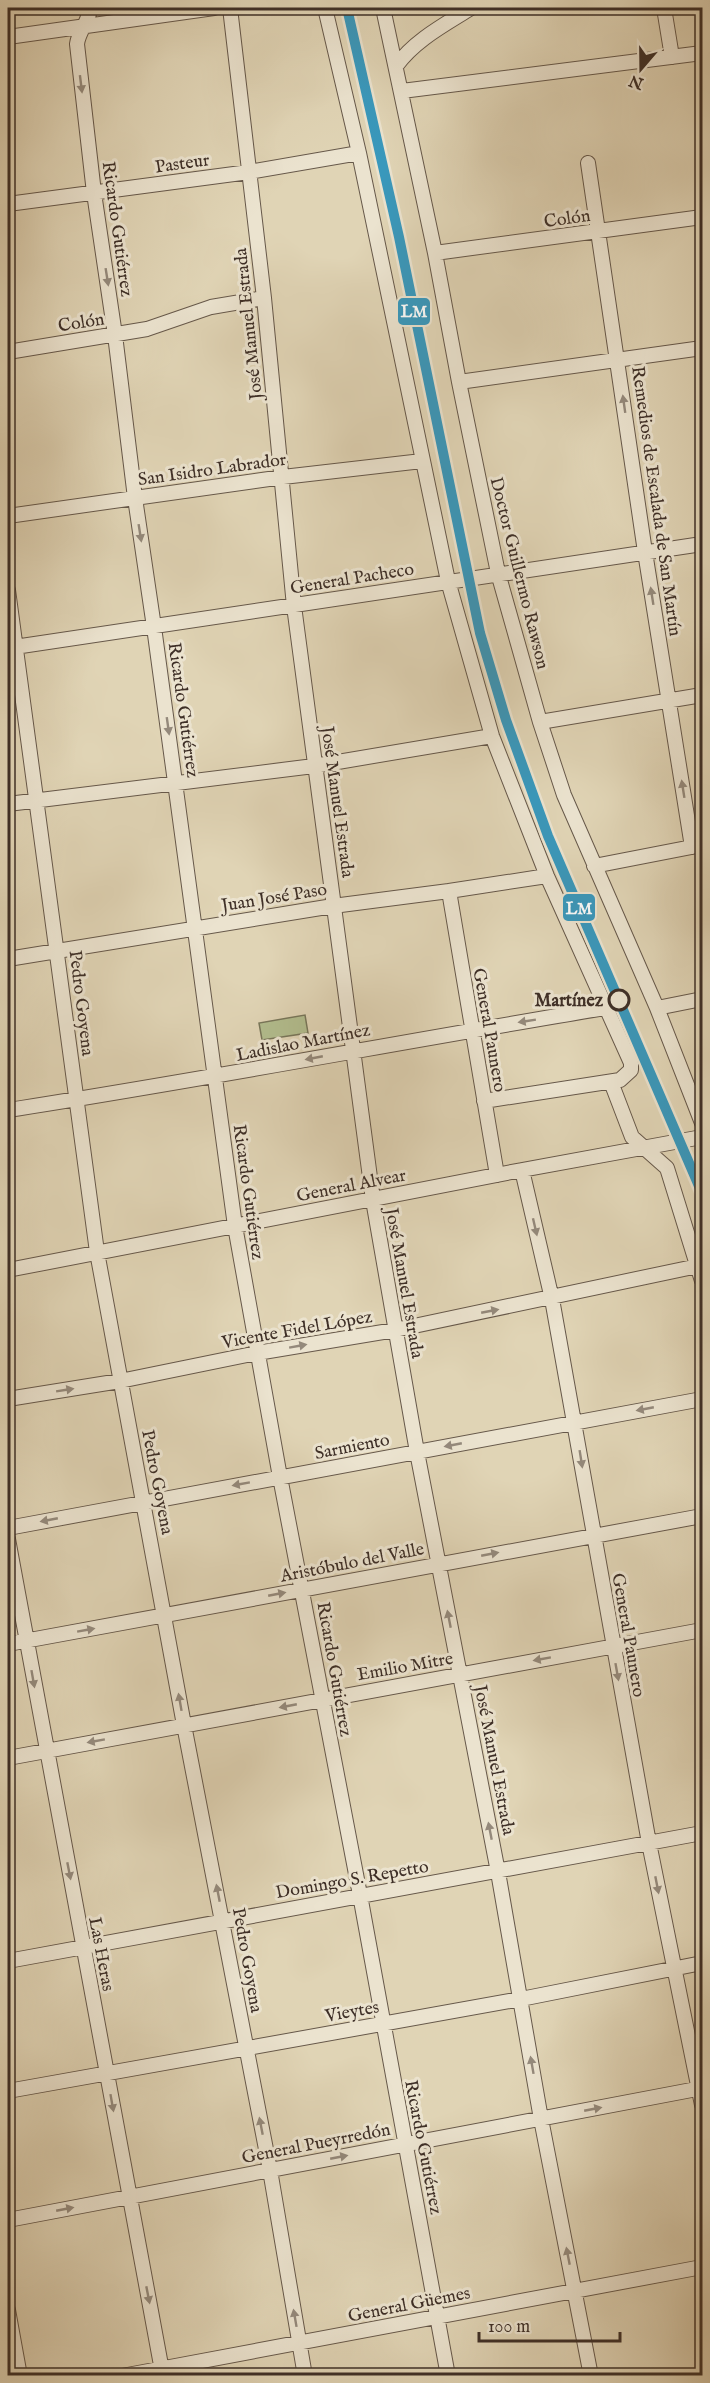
<svg xmlns="http://www.w3.org/2000/svg" width="710" height="2383" font-family="'IM FELL English',serif">
  <rect width="100%" height="100%" fill="#e0d4b5"/>
  <filter id="stains"><feTurbulence type="fractalNoise" baseFrequency=".00333" numOctaves="4"/><feColorMatrix values="0 0 0 0 .2 0 0 0 0 .09 0 0 0 0 .02 0 0 0 .5 -.17"/></filter>
  <radialGradient id="worn" r=".72"><stop offset=".6" stop-color="#630" stop-opacity="0"/><stop offset="1" stop-color="#630" stop-opacity=".3"/></radialGradient>
  <path fill="#b2bd8e" stroke="#78765a" stroke-width="1.5" d="M 305,1015 L 308,1033 L 262,1040 L 259,1023 Z"/>
  <g fill="none" stroke-linecap="round" stroke-linejoin="round">
    <g stroke="#66584a" stroke-width="16">
      <path id="minor" d="M 89,8 C 91,20 79,29 77,44 L 94,193 L 115,335 L 135,498 L 154,627 L 235,1226 L 280,1477 L 360,1895 L 448,2376
        M 230,8 L 264,298 L 294,606 L 373,1200 L 417,1452 L 498,1872 L 541,2119 L 591,2376
        M 325,8 L 359,153 L 448,581 L 492,736 L 547,876 L 631,1063 L 631,1070 L 620,1080 L 484,1101
        M 383,8 L 435,253 L 459,382 L 498,573 L 540,722 L 564,795 L 657,1008 L 702,1123
        M 664,8 L 672,57
        M 8,37 L 214,8
        M 396,66 C 415,40 444,25 471,8
        M 402,91 L 702,53
        M 588,163 L 645,552 L 692,847
        M 8,204 L 249,172 L 359,153
        M 435,253 L 702,217
        M 8,352 L 147,329 L 211,307 L 264,298
        M 459,382 L 702,348
        M 8,516 L 283,477 L 422,461
        M 8,590 L 97,1252 L 184,1725 L 270,2170 L 305,2376
        M 8,648 L 702,544
        M 540,722 L 702,695
        M 8,804 L 314,766 L 492,736
        M 594,866 L 702,845
        M 449,891 L 497,1175
        M 8,959 L 333,906 L 449,891 L 547,876
        M 657,1008 L 702,999
        M 611,1082 L 632,1137 L 667,1168 L 702,1281
        M 8,1110 C 207,1079 406,1041 605,1008
        M 522,1170 L 552,1299 L 649,1843 L 702,2105
        M 8,1270 L 522,1170 L 702,1137
        M 8,1399 L 120,1381 L 257,1353 L 395,1330 L 698,1266
        M 8,1528 L 702,1399
        M 8,1539 L 163,2376
        M 8,1644 L 702,1516
        M 8,1758 L 702,1630
        M 8,1961 L 702,1833
        M 8,2091 L 521,1999 L 702,1963
        M 8,2220 L 702,2088
        M 8,2310 L 20,2376
        M 122,2376 L 702,2267"/>
    </g>
    <use href="#minor" stroke="#ebe3cf" stroke-width="14"/>
    <g stroke="#ebe3cf" stroke-width="15">
      <path id="rail-1" d="M 347,8 L 399,237 L 480,633 L 506,720 L 548,836 L 702,1193"/>
    </g>
    <use href="#rail-1" stroke="#3998bc" stroke-width="10"/>
  </g>
  <defs><path id="oneway-solid" d="M-6-.8H1V-3.2L6.5 0L1 3.2V.8H-6Z" transform="scale(1.5)"/></defs>
  <g fill="#94897b">
    <use href="#oneway-solid" transform="translate(81 84) rotate(83)"/>
    <use href="#oneway-solid" transform="translate(107 277) rotate(81)"/>
    <use href="#oneway-solid" transform="translate(624 404) rotate(-98)"/>
    <use href="#oneway-solid" transform="translate(140 533) rotate(81)"/>
    <use href="#oneway-solid" transform="translate(652 596) rotate(-99)"/>
    <use href="#oneway-solid" transform="translate(168 726) rotate(82)"/>
    <use href="#oneway-solid" transform="translate(683 789) rotate(-99)"/>
    <use href="#oneway-solid" transform="translate(527 1021) rotate(171)"/>
    <use href="#oneway-solid" transform="translate(314 1058) rotate(169)"/>
    <use href="#oneway-solid" transform="translate(535 1227) rotate(77)"/>
    <use href="#oneway-solid" transform="translate(490 1311) rotate(-11)"/>
    <use href="#oneway-solid" transform="translate(298 1346) rotate(-10)"/>
    <use href="#oneway-solid" transform="translate(65 1390) rotate(-9)"/>
    <use href="#oneway-solid" transform="translate(645 1409) rotate(169)"/>
    <use href="#oneway-solid" transform="translate(453 1445) rotate(169)"/>
    <use href="#oneway-solid" transform="translate(581 1459) rotate(81)"/>
    <use href="#oneway-solid" transform="translate(241 1484) rotate(170)"/>
    <use href="#oneway-solid" transform="translate(49 1520) rotate(169)"/>
    <use href="#oneway-solid" transform="translate(490 1554) rotate(-11)"/>
    <use href="#oneway-solid" transform="translate(277 1594) rotate(-11)"/>
    <use href="#oneway-solid" transform="translate(449 1619) rotate(-101)"/>
    <use href="#oneway-solid" transform="translate(86 1630) rotate(-10)"/>
    <use href="#oneway-solid" transform="translate(542 1659) rotate(170)"/>
    <use href="#oneway-solid" transform="translate(617 1672) rotate(80)"/>
    <use href="#oneway-solid" transform="translate(33 1679) rotate(80)"/>
    <use href="#oneway-solid" transform="translate(180 1702) rotate(-100)"/>
    <use href="#oneway-solid" transform="translate(288 1706) rotate(169)"/>
    <use href="#oneway-solid" transform="translate(96 1741) rotate(170)"/>
    <use href="#oneway-solid" transform="translate(490 1831) rotate(-101)"/>
    <use href="#oneway-solid" transform="translate(69 1871) rotate(79)"/>
    <use href="#oneway-solid" transform="translate(657 1885) rotate(79)"/>
    <use href="#oneway-solid" transform="translate(218 1893) rotate(-101)"/>
    <use href="#oneway-solid" transform="translate(532 2065) rotate(-100)"/>
    <use href="#oneway-solid" transform="translate(112 2103) rotate(80)"/>
    <use href="#oneway-solid" transform="translate(593 2109) rotate(-11)"/>
    <use href="#oneway-solid" transform="translate(261 2126) rotate(-101)"/>
    <use href="#oneway-solid" transform="translate(339 2157) rotate(-11)"/>
    <use href="#oneway-solid" transform="translate(65 2209) rotate(-11)"/>
    <use href="#oneway-solid" transform="translate(568 2256) rotate(-101)"/>
    <use href="#oneway-solid" transform="translate(148 2295) rotate(79)"/>
    <use href="#oneway-solid" transform="translate(295 2318) rotate(-100)"/>
  </g>
  <circle fill="#ebe3cf" stroke="#3e2f27" stroke-width="3" cx="619" cy="1000" r="10"/>
  <g text-anchor="middle" stroke-width="6" stroke-linejoin="round" paint-order="stroke">
    <g font-size="18" fill="#3e2f27" stroke="#ebe3cf">
      <text transform="translate(182 163) rotate(-8)" y="6">Pasteur</text>
      <text transform="translate(567 218) rotate(-8)" y="6">Colón</text>
      <text transform="translate(118 229) rotate(82)" y="6">Ricardo Gutiérrez</text>
      <text transform="translate(81 322) rotate(-9)" y="6">Colón</text>
      <text transform="translate(248 324) rotate(-96)" y="6">José Manuel Estrada</text>
      <text transform="translate(212 469) rotate(-8)" y="6">San Isidro Labrador</text>
      <text transform="translate(657 501) rotate(82)" y="6">Remedios de Escalada de San Martín</text>
      <text transform="translate(520 573) rotate(76)" y="6">Doctor Guillermo Rawson</text>
      <text transform="translate(352 578) rotate(-9)" y="6">General Pacheco</text>
      <text transform="translate(184 710) rotate(82)" y="6">Ricardo Gutiérrez</text>
      <text transform="translate(338 802) rotate(82)" y="6">José Manuel Estrada</text>
      <text transform="translate(274 897) rotate(-9)" y="6">Juan José Paso</text>
      <text transform="translate(82 1003) rotate(83)" y="6">Pedro Goyena</text>
      <text transform="translate(490 1030) rotate(80)" y="6">General Paunero</text>
      <text transform="translate(303 1042) rotate(-11)" y="6">Ladislao Martínez</text>
      <text transform="translate(351 1185) rotate(-11)" y="6">General Alvear</text>
      <text transform="translate(249 1192) rotate(82)" y="6">Ricardo Gutiérrez</text>
      <text transform="translate(405 1283) rotate(80)" y="6">José Manuel Estrada</text>
      <text transform="translate(297 1329) rotate(-10)" y="6">Vicente Fidel López</text>
      <text transform="translate(352 1446) rotate(-11)" y="6">Sarmiento</text>
      <text transform="translate(158 1482) rotate(79)" y="6">Pedro Goyena</text>
      <text transform="translate(352 1562) rotate(-11)" y="6">Aristóbulo del Valle</text>
      <text transform="translate(629 1635) rotate(80)" y="6">General Paunero</text>
      <text transform="translate(405 1666) rotate(-10)" y="6">Emilio Mitre</text>
      <text transform="translate(335 1669) rotate(80)" y="6">Ricardo Gutiérrez</text>
      <text transform="translate(495 1760) rotate(79)" y="6">José Manuel Estrada</text>
      <text transform="translate(352 1879) rotate(-10)" y="6">Domingo S. Repetto</text>
      <text transform="translate(102 1954) rotate(79)" y="6">Las Heras</text>
      <text transform="translate(248 1960) rotate(80)" y="6">Pedro Goyena</text>
      <text transform="translate(352 2011) rotate(-10)" y="6">Vieytes</text>
      <text transform="translate(316 2143) rotate(-11)" y="6">General Pueyrredón</text>
      <text transform="translate(424 2147) rotate(79)" y="6">Ricardo Gutiérrez</text>
      <text transform="translate(409 2304) rotate(-11)" y="6">General Güemes</text>
    </g>
    <g font-size="18" font-weight="bold" fill="#3e2f27" stroke="#ebe3cf" text-anchor="end">
      <text x="603" y="1006">Martínez</text>
    </g>
  </g>
  <g stroke="#ebe3cf" stroke-width="2">
    <rect x="397" y="297" width="34" height="29" rx="6" fill="#3998bc"/>
    <rect x="562" y="893" width="34" height="29" rx="6" fill="#3998bc"/>
  </g>
  <g font-size="16" text-anchor="middle" font-weight="bold" fill="#fff">
    <text x="414" y="317">LM</text>
    <text x="579" y="914">LM</text>
  </g>
  <rect width="710" height="2383" fill="none" stroke="#e0d4b5" stroke-width="30"/>
  <rect x="9" y="9" width="692" height="2365" fill="none" stroke="#3e2f27" stroke-width="3"/>
  <rect x="15" y="15" width="680" height="2353" fill="none" stroke="#3e2f27" stroke-width="1.5"/>
  <g transform="translate(641 69) rotate(200)" stroke="#ebe3cf" stroke-width="4.5" paint-order="stroke">
  <path d="M0-4.5L10 22L0 15L-10 22Z" fill="#3e2f27"/>
  <text y="-9" font-size="16" font-weight="bold" text-anchor="middle" fill="#3e2f27">N</text>
  </g>
  <path d="M479 2332v9h141v-9" fill="none" stroke="#3e2f27" stroke-width="3"/>
  <text x="488" y="2332" font-size="18" fill="#3e2f27" stroke="#ebe3cf" stroke-width="4.5" paint-order="stroke">100 m</text>
  <rect width="100%" height="100%" filter="url(#stains)"/>
  <rect width="100%" height="100%" fill="url(#worn)"/>
</svg>
